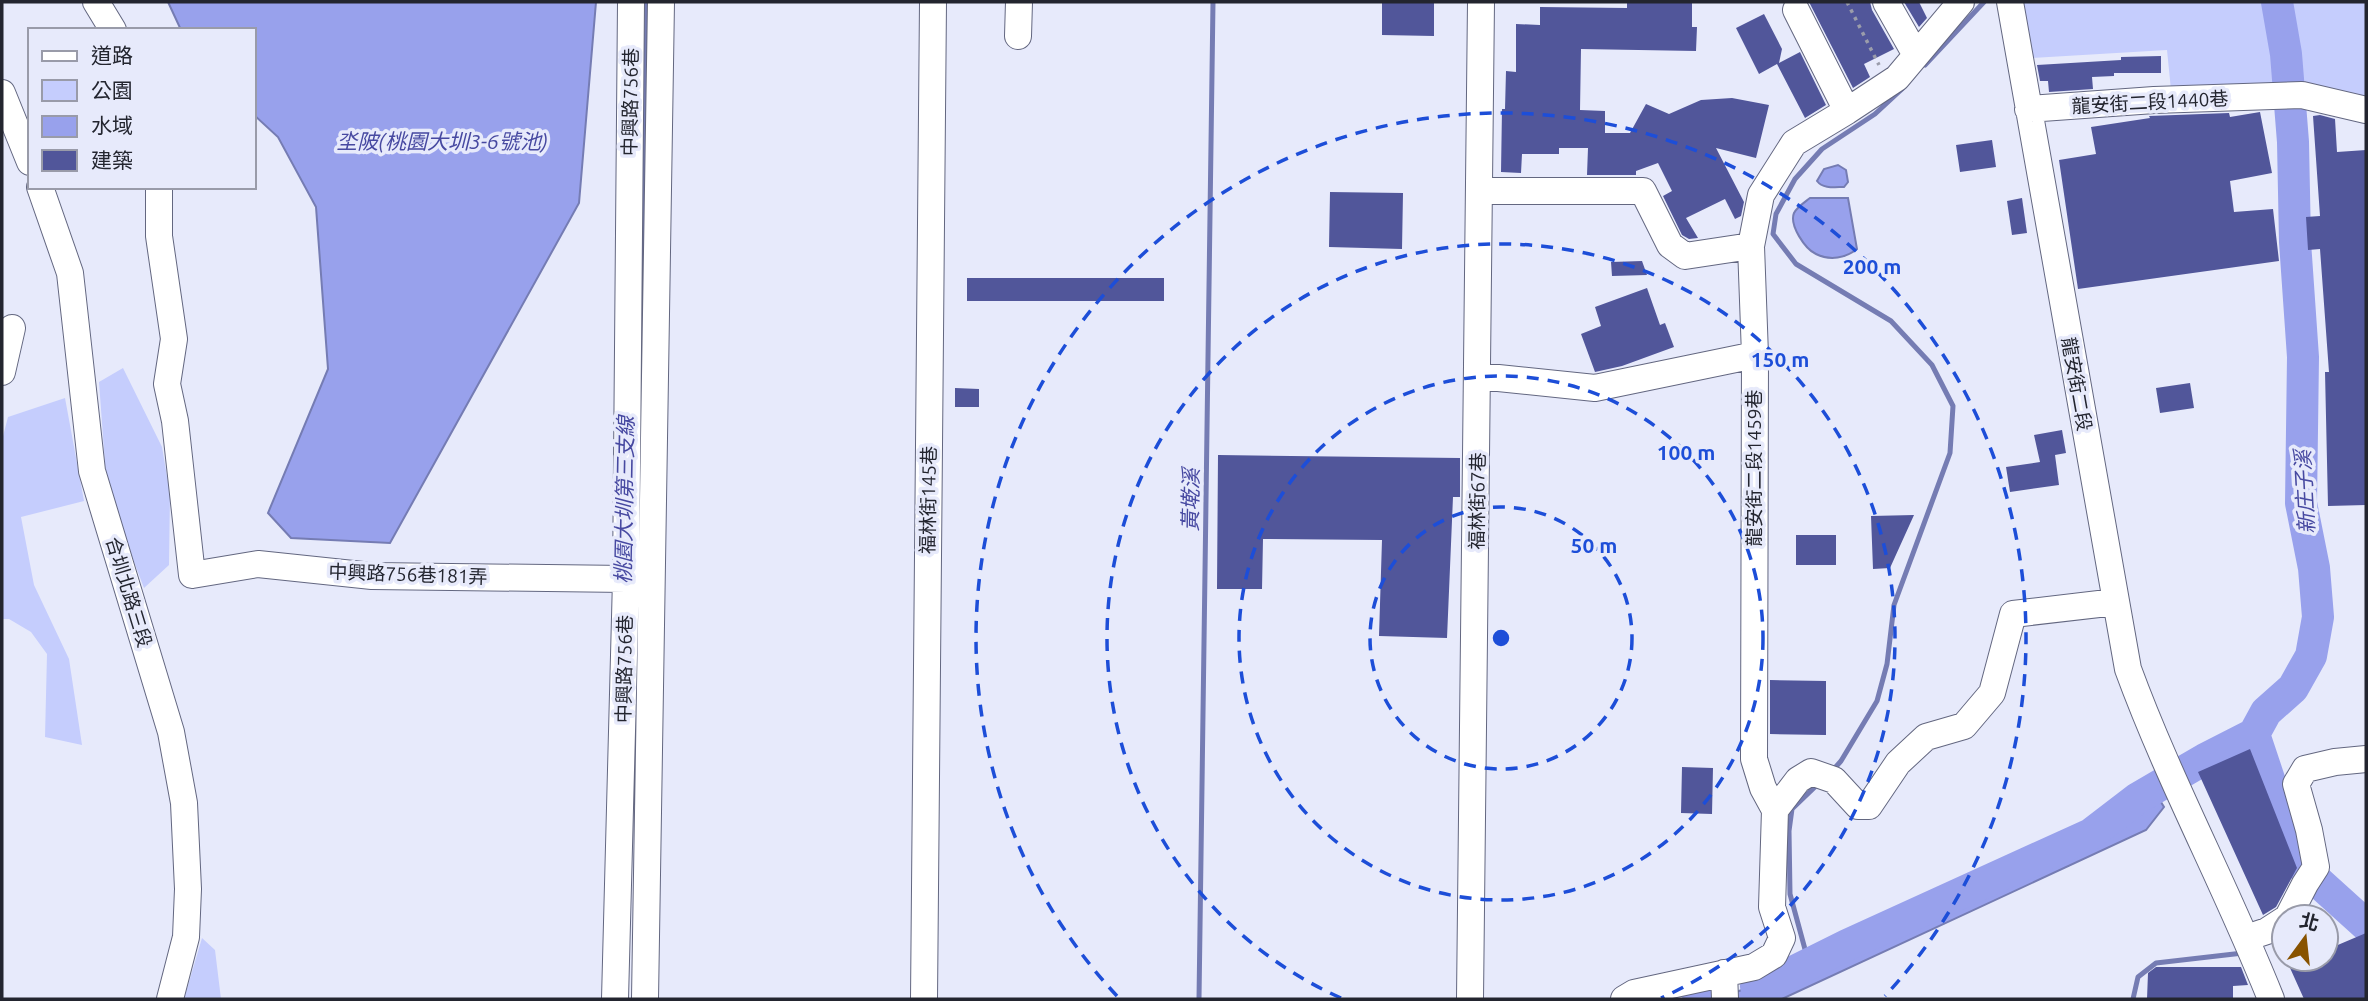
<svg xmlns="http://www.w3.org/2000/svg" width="2368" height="1001" font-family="Ubuntu,'Noto Sans TC',sans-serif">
  <rect width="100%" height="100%" fill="#e7eafb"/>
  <path fill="#c5cdfd" d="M 2023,2 L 2264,2 L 2270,14 L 2275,84 L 2171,90 L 2167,50 L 2031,58 Z
    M 2290,2 L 2366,2 L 2366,96 L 2296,82 Z
    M 123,368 L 162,447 L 170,494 L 169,565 L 144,588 L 107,491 L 99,382 Z
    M 65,398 L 84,501 L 21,517 L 34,585 L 69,659 L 82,745 L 45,737 L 47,654 L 31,632 L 9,619 L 2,619 L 2,440 L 8,417 Z
    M 202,938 L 215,950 L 221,999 L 184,999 Z"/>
  <path fill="#98a1ec" stroke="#757cb3" stroke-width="2" d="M 168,2 L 596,2 L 579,203 L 390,543 L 291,538 L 268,513 L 328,369 L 316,207 L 278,137 L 254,115 L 254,30 L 181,30 Z
    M 1838,165 L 1846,170 L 1848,182 L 1844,187 C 1835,187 1823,189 1817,181 L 1824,169 Z
    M 1810,198 L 1848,198 L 1857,249 C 1846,258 1830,261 1816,254 C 1805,249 1789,225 1794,213 C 1797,207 1805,202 1810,198 Z
    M 2153,789 L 2164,807 L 2146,830 L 1782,999 L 1706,999 L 1739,991 L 1799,969 L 2093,841 C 2123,823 2133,819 2153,789 Z"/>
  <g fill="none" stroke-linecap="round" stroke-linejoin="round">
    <path stroke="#757cb3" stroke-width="5" d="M 1925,65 L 1984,2
      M 643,331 L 647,2
      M 1833,770 L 1841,761 L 1877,701 L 1887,664 L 1894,605 L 1950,453 L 1953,406 L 1932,365 L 1891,321 L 1796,264 L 1773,234 L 1776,214 L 1795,179 L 1822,149 L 1875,114 L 1902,89
      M 1809,964 L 1790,894 L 1789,831 L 1792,809 L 1818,784
      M 1199,999 L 1213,2
      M 2133,999 L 2138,977 L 2156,963 L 2243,953"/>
    <path stroke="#98a1ec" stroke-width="32" d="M 2277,2 L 2286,54 L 2293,142 L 2295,242 L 2303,357 L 2301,503 L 2314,568 L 2318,617 L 2311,656 L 2293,688 L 2266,712 L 2254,734 L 2277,803 L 2305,870 L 2366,925
      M 1756,986 L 1781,978 L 1847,945 L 2091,834 L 2138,798 L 2205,759 L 2254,734
      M 1698,999 L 1720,995"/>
  </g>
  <path fill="#51569a" d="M 1382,2 L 1434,2 L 1434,36 L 1382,35 Z
    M 1627,2 L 1692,2 L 1692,27 L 1697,27 L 1696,51 L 1581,49 L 1580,110 L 1605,111 L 1605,133 L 1630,133 L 1646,104 L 1669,114 L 1701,100 L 1732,98 L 1769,105 L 1756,158 L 1716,148 L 1744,202 L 1741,216 L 1735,219 L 1725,199 L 1686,218 L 1698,238 L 1689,239 L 1682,235 L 1663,196 L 1672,191 L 1658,163 L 1636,171 L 1636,175 L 1587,175 L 1588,148 L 1559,148 L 1559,154 L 1522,154 L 1521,173 L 1501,172 L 1502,109 L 1505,109 L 1506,71 L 1516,72 L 1516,24 L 1540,25 L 1540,7 L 1627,8 Z
    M 1809,2 L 1870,2 L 1872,10 L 1894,49 L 1864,64 L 1870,77 L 1853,88 Z
    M 1904,2 L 1919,2 L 1927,18 L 1919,27 Z
    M 1764,14 L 1782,49 L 1779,63 L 1800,52 L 1826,105 L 1805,118 L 1777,64 L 1759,74 L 1736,28 Z
    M 2161,56 L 2161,73 L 2114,73 L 2114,76 L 2092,77 L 2093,89 L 2049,92 L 2048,81 L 2040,81 L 2037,65 L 2121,60 L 2121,57 Z
    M 2260,112 L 2272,173 L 2230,181 L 2234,212 L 2273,209 L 2279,261 L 2078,289 L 2059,160 L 2096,154 L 2091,127 L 2150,118 L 2149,116 L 2229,113 L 2230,117 Z
    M 2320,115 L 2335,119 L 2337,152 L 2366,150 L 2366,505 L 2328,506 L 2325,372 L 2329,372 L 2320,249 L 2308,250 L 2306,217 L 2320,216 L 2313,116 Z
    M 1992,140 L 1996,167 L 1960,172 L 1956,145 Z
    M 1330,192 L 1403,193 L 1402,249 L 1329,247 Z
    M 2022,198 L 2027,233 L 2012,235 L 2007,201 Z
    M 1642,261 L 1647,275 L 1612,276 L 1611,262 Z
    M 967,278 L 1164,278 L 1164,301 L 967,301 Z
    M 1647,288 L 1660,325 L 1665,323 L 1674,347 L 1622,366 L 1595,372 L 1581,334 L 1601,326 L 1595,307 Z
    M 2190,383 L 2194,408 L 2160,413 L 2156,388 Z
    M 955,388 L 979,389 L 979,407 L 955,407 Z
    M 2062,430 L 2066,453 L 2055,455 L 2059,485 L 2010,492 L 2006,467 L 2040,462 L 2034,435 Z
    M 1218,455 L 1460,458 L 1460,497 L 1453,497 L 1447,638 L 1379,636 L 1382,540 L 1263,539 L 1262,589 L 1217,589 Z
    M 1914,515 L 1890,568 L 1873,569 L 1871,516 Z
    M 1796,535 L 1836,535 L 1836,565 L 1796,565 Z
    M 1770,680 L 1826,681 L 1826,735 L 1770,734 Z
    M 2250,749 L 2297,868 L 2276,907 L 2263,915 L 2198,772 Z
    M 1682,767 L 1713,768 L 1712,814 L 1681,813 Z
    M 2366,933 L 2366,999 L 2304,999 L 2286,959 L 2326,959 L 2326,950 Z
    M 2156,967 L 2241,967 L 2248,985 L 2233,986 L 2233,999 L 2147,999 L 2148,973 Z"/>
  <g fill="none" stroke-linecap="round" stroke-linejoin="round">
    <g stroke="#636780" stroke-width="28">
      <path id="minor" d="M 96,2 L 113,30
        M 1886,2 L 1916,55
        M 2010,2 L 2128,669 C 2169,781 2227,888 2271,999
        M 1796,10 L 1847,111
        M 1018,36 L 1019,2
        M 2,93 L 30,162
        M 2028,109 L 2154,100 L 2302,95 L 2366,110
        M 40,187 L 70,273 L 92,471 L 171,732 L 184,803 L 188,889 L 186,937 L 170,999
        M 159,187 L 159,236 L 174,339 L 167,384 L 175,421 L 192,575 L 258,564 L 372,576 L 626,579
        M 1480,191 L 1643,191 L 1670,245 L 1685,256 L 1751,246
        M 2,372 L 12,328
        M 1479,376 L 1595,388 L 1755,355
        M 1775,810 L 1763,788 L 1754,759 L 1755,355 L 1751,246 L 1761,195 L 1794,143 L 1847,111 L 1897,78 L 1961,2
        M 2288,917 L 2305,884 L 2316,867 L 2309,830 L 2296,784 L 2305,769 L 2335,762 L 2366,759
        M 2246,938 L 2267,931 L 2284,920
        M 1724,973 L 1725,999
        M 615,999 L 626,579 L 631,2
        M 645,999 L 661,2
        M 924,999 L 933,2
        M 1470,999 L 1481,2
        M 1624,999 L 1634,993 L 1754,967 L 1774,955 L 1782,938 L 1772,907 L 1775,810 L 1798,780 L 1811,772 L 1834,780 L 1858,806 L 1869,806 L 1898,763 L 1926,737 L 1964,726 L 1992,693 L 2013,614 L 2116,602"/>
    </g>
    <path stroke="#9b9dab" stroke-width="3.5" stroke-dasharray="3.5 5" stroke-linecap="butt" d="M 1847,2 L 1879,65"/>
    <use href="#minor" stroke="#fff" stroke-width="26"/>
  </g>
  <g fill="none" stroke="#1d4ed8" stroke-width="3.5" stroke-dasharray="12 9">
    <circle cx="1501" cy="638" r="131"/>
    <circle cx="1501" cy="638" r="262"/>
    <path d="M1341 998A394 394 0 1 1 1661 998"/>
    <path d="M1117 996A525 525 0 1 1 1885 996"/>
  </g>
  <g text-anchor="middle" stroke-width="7" stroke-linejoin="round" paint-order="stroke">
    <g font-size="19" fill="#23252f" stroke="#e7eafb">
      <text transform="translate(630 102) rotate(-89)" y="7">中興路756巷</text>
      <text transform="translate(2150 102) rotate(-3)" y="7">龍安街二段1440巷</text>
      <text transform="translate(2077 384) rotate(80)" y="7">龍安街二段</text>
      <text transform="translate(1754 468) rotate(-90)" y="7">龍安街二段1459巷</text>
      <text transform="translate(928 500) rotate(-89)" y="7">福林街145巷</text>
      <text transform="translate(1477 501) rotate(-89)" y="7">福林街67巷</text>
      <text transform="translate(408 574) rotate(2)" y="7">中興路756巷181弄</text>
      <text transform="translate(129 592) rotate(73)" y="7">合圳北路三段</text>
      <text transform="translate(624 669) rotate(-89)" y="7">中興路756巷</text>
    </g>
    <g font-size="21" font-style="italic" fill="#4749a1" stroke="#e7eafb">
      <text x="442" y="149">坔陂(桃園大圳3-6號池)</text>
      <text transform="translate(2305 492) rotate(-93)" y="7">新庄子溪</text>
      <text transform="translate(625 500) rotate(-89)" y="7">桃園大圳第三支線</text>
      <text transform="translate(1191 500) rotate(-89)" y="7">黃墘溪</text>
    </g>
  </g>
  <circle cx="1501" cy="638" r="10" fill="#1d4ed8" stroke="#e7eafb" stroke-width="3.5"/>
  <g font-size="21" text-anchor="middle" font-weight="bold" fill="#1d4ed8" stroke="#e7eafb" stroke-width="7" stroke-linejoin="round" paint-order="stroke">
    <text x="1872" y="274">200 m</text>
    <text x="1780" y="367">150 m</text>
    <text x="1686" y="460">100 m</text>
    <text x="1594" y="553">50 m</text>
  </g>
  <rect width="2368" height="1001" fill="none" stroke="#23252f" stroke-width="7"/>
  <rect x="28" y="28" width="228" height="161" fill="#e7eafb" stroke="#999ba9" stroke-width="2"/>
  <rect x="42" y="51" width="35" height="10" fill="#ffffff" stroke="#999ba9" stroke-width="2"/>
  <text x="91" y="63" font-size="21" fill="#23252f">道路</text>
  <rect x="42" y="80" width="35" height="21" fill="#c5cdfd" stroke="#999ba9" stroke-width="2"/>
  <text x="91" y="98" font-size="21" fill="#23252f">公園</text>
  <rect x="42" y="116" width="35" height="21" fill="#98a1ec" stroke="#999ba9" stroke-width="2"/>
  <text x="91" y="133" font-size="21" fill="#23252f">水域</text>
  <rect x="42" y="150" width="35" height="21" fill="#51569a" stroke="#999ba9" stroke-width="2"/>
  <text x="91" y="168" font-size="21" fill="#23252f">建築</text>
  <g transform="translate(2305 938) rotate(15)"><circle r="33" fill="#e7eafb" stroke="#999ba9" stroke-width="2"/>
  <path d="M0-5L12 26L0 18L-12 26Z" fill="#885300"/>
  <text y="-10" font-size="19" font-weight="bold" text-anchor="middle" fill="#23252f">北</text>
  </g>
</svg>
